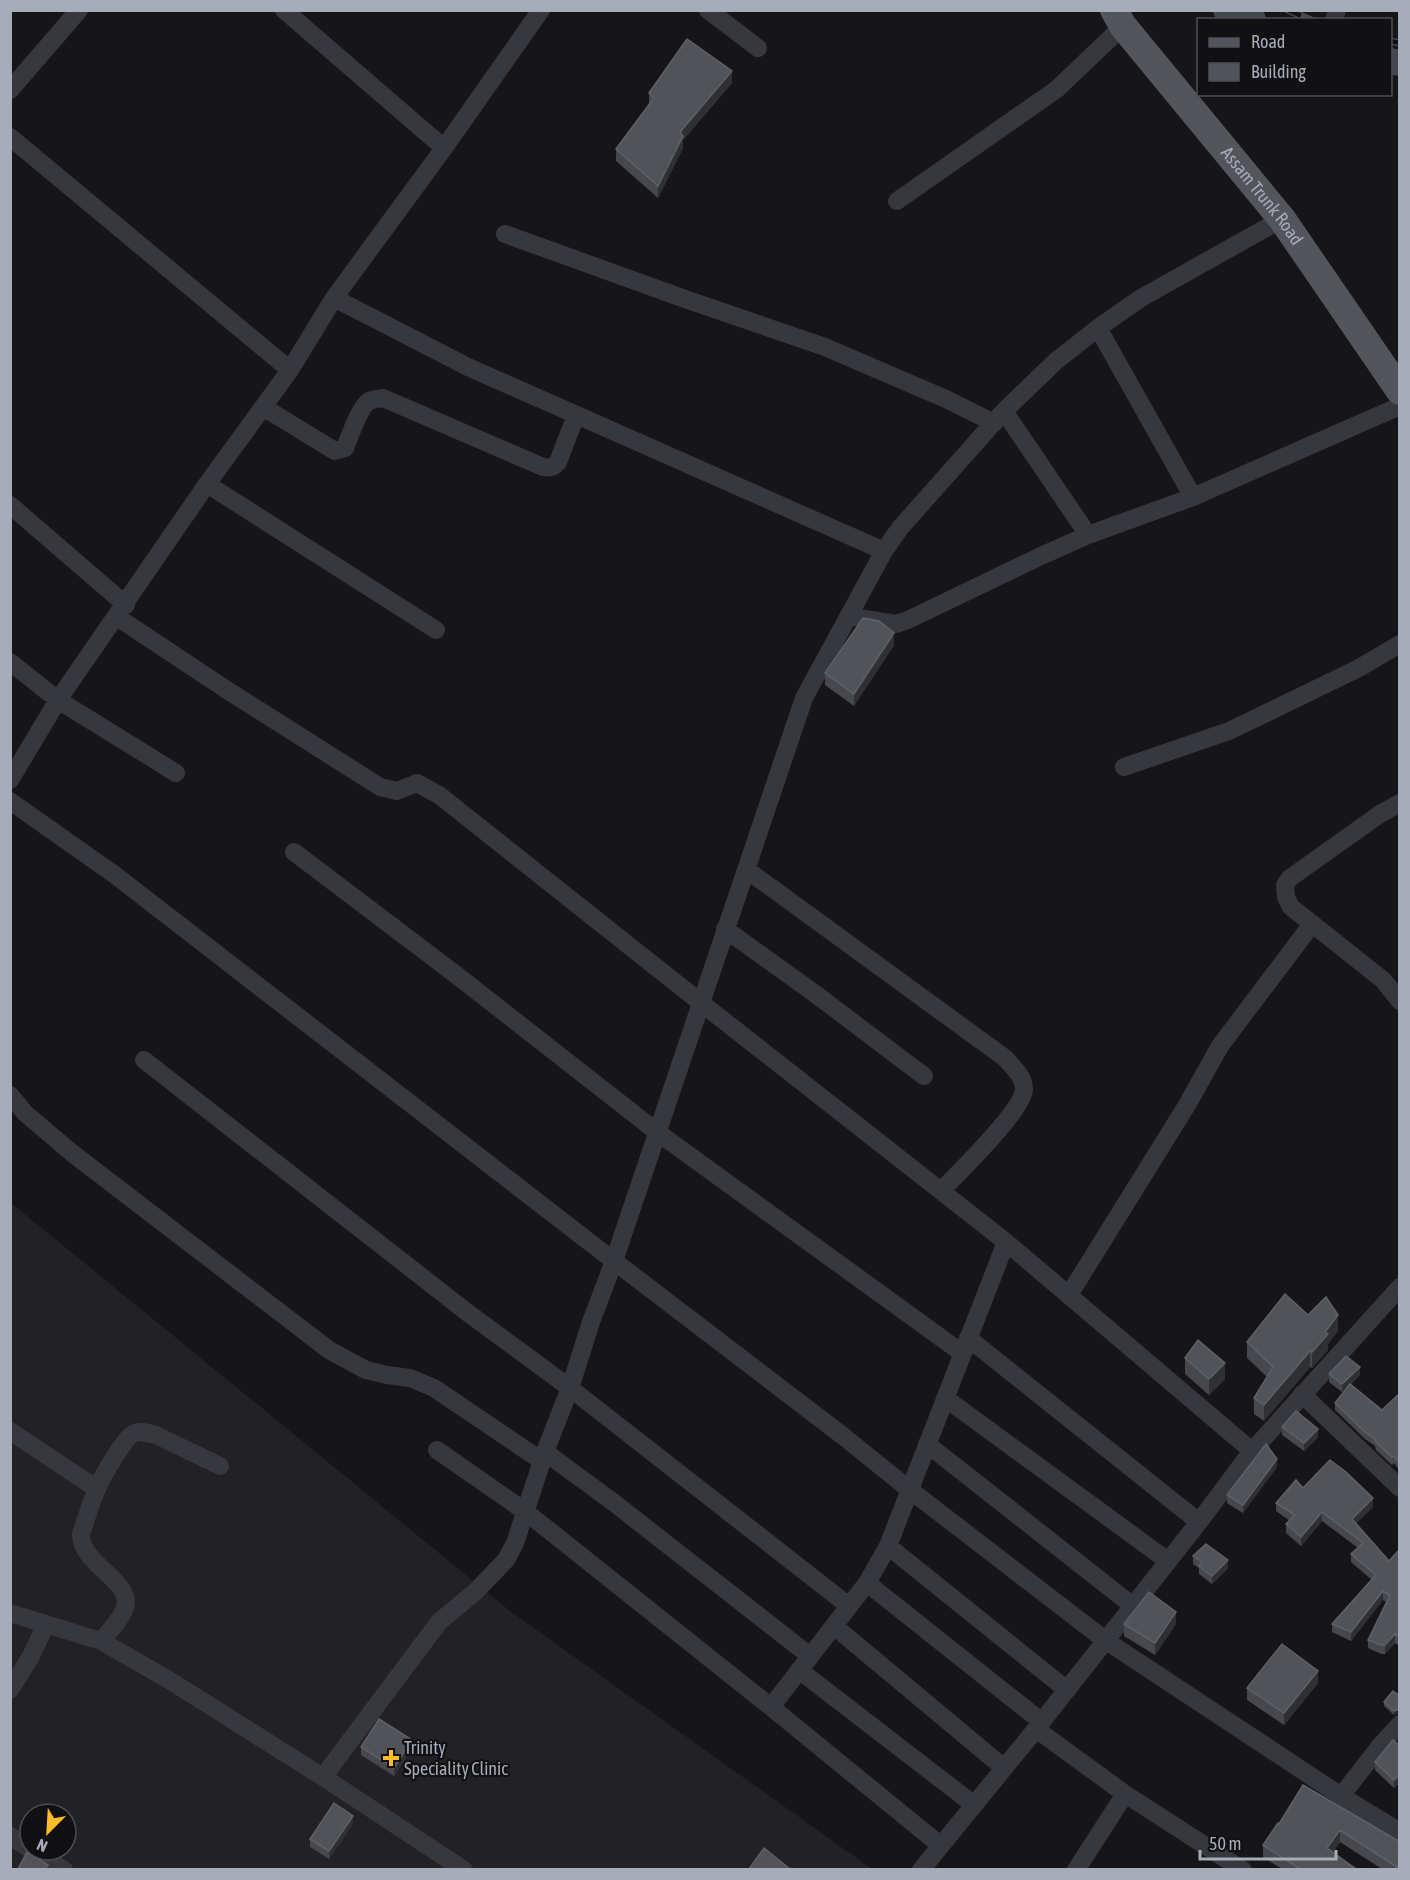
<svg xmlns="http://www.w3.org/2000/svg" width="1410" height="1880" font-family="'Asap Condensed',sans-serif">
  <rect width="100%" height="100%" fill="#161618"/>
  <path fill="#222225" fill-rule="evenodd" d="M 10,1202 L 510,1611 L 872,1869 L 11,1869 ZM 30,1814 L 66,1814 L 66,1850 L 30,1850 Z"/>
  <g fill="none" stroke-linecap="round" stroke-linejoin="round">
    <path stroke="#37383e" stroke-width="18" d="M 284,10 L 444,148
      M 708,10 L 758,48
      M 1334,20 L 1337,10
      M 10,90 L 79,10
      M 10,137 L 290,370
      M 897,201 L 1057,89 L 1123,26
      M 505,234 L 685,299 L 825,347 L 946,399 L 994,423
      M 334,298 L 468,367 L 884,551
      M 1098,328 L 1193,497
      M 263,407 L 335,451 L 345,448 C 350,436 359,408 369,401 C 373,399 379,399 383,398 L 543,467 C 550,468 553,468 558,462 L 576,415
      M 1004,411 L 1088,535
      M 207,484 L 436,630
      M 10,505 L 126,605
      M 117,617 L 227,690 L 380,787 L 397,791 L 417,783 L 439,795 L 700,1002 L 1006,1242 L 1252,1451
      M 859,618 L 896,624 L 908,620 L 1041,556 L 1088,535 L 1193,497 L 1400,406
      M 10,662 L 58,700 L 176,773
      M 1124,767 L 1229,731 L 1359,668 L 1400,644
      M 10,780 L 58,700 L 207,484 L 290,370 L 334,298 L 444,148 L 541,10
      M 10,801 L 115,875 L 614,1261 L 843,1436 L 910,1490 L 1105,1640 L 1341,1796 L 1400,1832
      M 1400,803 L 1380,814 L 1290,878 L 1285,885 L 1286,897 L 1291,907 L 1383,980 L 1400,1001
      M 294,852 L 459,977 L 657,1132 L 962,1353
      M 747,870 L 1005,1058 C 1013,1067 1024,1077 1024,1089 C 1023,1111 958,1173 941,1191
      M 725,929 L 814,993 L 924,1076
      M 144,1060 L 468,1313 L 570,1388 L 849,1606
      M 10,1095 L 25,1113 L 72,1153 L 329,1350 L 366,1370 L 387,1375 L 410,1378 L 434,1388 L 542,1461
      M 1069,1295 L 1187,1105 L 1220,1046 L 1312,924
      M 968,1338 L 1199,1522
      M 1302,1394 L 1400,1488
      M 945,1398 L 1168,1561
      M 10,1431 L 97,1489
      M 927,1444 L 1133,1606
      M 437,1450 L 526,1512 L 771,1707 L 940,1845
      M 545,1452 L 613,1502 L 810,1656
      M 888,1546 L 1067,1690
      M 867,1583 L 1042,1722
      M 10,1613 L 101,1641 L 169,1680 L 323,1777 L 464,1870
      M 834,1626 L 1004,1768
      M 101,1641 C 109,1631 122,1619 125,1607 C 133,1581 80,1564 81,1534 C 86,1520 90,1504 97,1489 C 101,1479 124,1438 133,1434 C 140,1430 148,1433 156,1435 L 220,1466
      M 799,1670 L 973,1804
      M 10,1690 L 31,1656 L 46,1624
      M 771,1707 L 867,1583 L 888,1546 L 1006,1242
      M 1036,1729 L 1125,1794 L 1243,1870
      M 323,1777 L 439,1622 L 475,1592 L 506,1560 L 515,1543 L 545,1452 L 570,1388 L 591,1322 L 614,1261 L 804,698 L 884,551 L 900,528 L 1004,411 L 1056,361 L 1098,328 L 1141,298 L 1282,219
      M 1341,1796 L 1380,1746 L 1400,1724
      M 10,1836 L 30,1849
      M 32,1850 L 64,1870
      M 921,1870 L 1036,1729 L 1199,1522 L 1252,1451 L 1400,1287
      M 1076,1870 L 1125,1794"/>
    <path stroke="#45474e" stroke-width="26" d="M 1226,10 L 1253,20
      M 1390,61 L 1400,63"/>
    <path stroke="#53555d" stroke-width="28" id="s1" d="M 1114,10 L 1123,26 L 1282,219 L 1400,391"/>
    <g stroke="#4a4c53" stroke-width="7">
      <path id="rail" d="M 1288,10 L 1311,20
        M 1390,41 L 1400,43"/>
    </g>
    <use href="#rail" stroke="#111113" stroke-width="4.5" stroke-dasharray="14" stroke-linecap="butt"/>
  </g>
  <path fill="#47484d" d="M 732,83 L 683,140 L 683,148 L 658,198 L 616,161 L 616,149 L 649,105 L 649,93 Z
    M 894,645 L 854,706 L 825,685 L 825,673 Z
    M 1308,1315 L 1338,1331 L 1328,1344 L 1328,1350 L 1312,1368 L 1310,1367 L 1264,1421 L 1254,1414 L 1254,1398 L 1267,1377 L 1247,1358 L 1247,1342 Z
    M 1185,1358 L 1225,1379 L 1209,1395 L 1185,1374 Z
    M 1329,1374 L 1360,1375 L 1351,1384 L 1382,1410 L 1400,1393 L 1400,1471 L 1394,1463 L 1392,1465 L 1376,1450 L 1375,1446 L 1365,1439 L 1335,1410 L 1335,1403 L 1350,1384 L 1342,1392 L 1329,1382 Z
    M 1282,1427 L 1318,1437 L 1304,1451 L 1282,1435 Z
    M 1277,1467 L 1243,1513 L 1227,1503 L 1227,1495 Z
    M 1303,1488 L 1373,1507 L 1356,1523 L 1389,1561 L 1400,1549 L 1400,1646 L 1395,1643 L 1385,1654 L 1381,1654 L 1368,1648 L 1368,1640 L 1387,1602 L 1383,1600 L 1351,1641 L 1332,1632 L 1332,1624 L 1372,1580 L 1351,1562 L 1351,1554 L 1358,1548 L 1322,1521 L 1301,1546 L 1286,1533 L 1286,1524 L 1290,1521 L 1276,1511 L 1276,1503 Z
    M 1193,1556 L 1228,1568 L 1212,1584 L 1199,1574 L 1199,1568 L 1193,1564 Z
    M 1124,1624 L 1176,1624 L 1155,1655 L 1124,1636 Z
    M 1318,1683 L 1284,1725 L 1247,1700 L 1247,1688 Z
    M 1400,1696 L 1394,1715 L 1384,1706 L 1384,1702 Z
    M 1400,1746 L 1394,1788 L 1375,1770 L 1375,1762 Z
    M 361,1747 L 412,1748 L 394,1776 L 361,1755 Z
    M 1303,1785 L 1400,1869 L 1382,1869 L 1340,1842 L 1333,1852 L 1356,1869 L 1282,1869 L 1263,1857 L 1263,1845 L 1279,1824 Z
    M 353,1824 L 329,1859 L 310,1847 L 310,1839 Z"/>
  <path fill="#2f3033" d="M 732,71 L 732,83 L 683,140 L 683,148 L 658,198 L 658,186 L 680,132 Z
    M 894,633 L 894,645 L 854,706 L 854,694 Z
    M 1338,1315 L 1338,1331 L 1328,1344 L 1328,1350 L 1312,1368 L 1312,1352 L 1325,1332 Z
    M 1310,1351 L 1310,1367 L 1264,1421 L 1264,1405 Z
    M 1225,1363 L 1225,1379 L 1209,1395 L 1209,1379 Z
    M 1360,1367 L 1360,1375 L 1342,1392 L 1342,1384 Z
    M 1318,1429 L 1318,1437 L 1304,1451 L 1304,1443 Z
    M 1277,1459 L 1277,1467 L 1243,1513 L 1243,1505 Z
    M 1373,1498 L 1373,1507 L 1352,1528 L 1352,1519 Z
    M 1322,1512 L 1322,1521 L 1301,1546 L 1301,1537 Z
    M 1228,1560 L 1228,1568 L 1212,1584 L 1212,1576 Z
    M 1383,1591 L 1383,1600 L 1351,1641 L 1351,1632 Z
    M 1176,1612 L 1176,1624 L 1155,1655 L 1155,1643 Z
    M 1395,1634 L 1395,1643 L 1385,1654 L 1385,1645 Z
    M 1318,1671 L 1318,1683 L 1284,1725 L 1284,1713 Z
    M 1400,1709 L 1400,1713 L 1394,1715 L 1394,1711 Z
    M 412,1740 L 412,1748 L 394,1776 L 394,1768 Z
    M 1400,1775 L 1400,1783 L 1394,1788 L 1394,1780 Z
    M 353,1816 L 353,1824 L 329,1859 L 329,1851 Z
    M 1340,1830 L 1340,1842 L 1327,1860 L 1327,1848 Z"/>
  <path fill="#525359" stroke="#5f6168" stroke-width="1.5" d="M 687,39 L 732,71 L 680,132 L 683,136 L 658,186 L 616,149 L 654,98 L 649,93 Z
    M 863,618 L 879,621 L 894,633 L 854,694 L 825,673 Z
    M 1285,1294 L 1308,1315 L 1326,1297 L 1338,1315 L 1325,1332 L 1328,1334 L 1312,1352 L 1310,1351 L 1264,1405 L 1254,1398 L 1273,1367 L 1247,1342 Z
    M 1198,1340 L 1225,1363 L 1209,1379 L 1185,1358 Z
    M 1346,1356 L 1360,1367 L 1342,1384 L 1329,1374 Z
    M 1350,1384 L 1382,1410 L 1400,1393 L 1400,1463 L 1394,1456 L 1392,1457 L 1376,1442 L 1375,1439 L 1365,1432 L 1335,1403 Z
    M 1296,1411 L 1318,1429 L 1304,1443 L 1282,1427 Z
    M 1266,1444 L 1277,1459 L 1243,1505 L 1227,1495 Z
    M 1330,1460 L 1346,1472 L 1373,1498 L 1352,1519 L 1389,1561 L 1400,1549 L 1400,1637 L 1395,1634 L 1385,1645 L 1381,1645 L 1368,1640 L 1390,1595 L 1383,1591 L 1351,1632 L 1332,1624 L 1376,1575 L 1351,1554 L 1363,1543 L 1322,1512 L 1301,1537 L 1286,1524 L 1295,1515 L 1276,1503 L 1296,1480 L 1303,1488 Z
    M 1206,1544 L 1228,1560 L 1212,1576 L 1199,1566 L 1202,1562 L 1193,1556 Z
    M 1149,1592 L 1176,1612 L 1155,1643 L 1124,1624 Z
    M 1282,1644 L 1318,1671 L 1284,1713 L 1247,1688 Z
    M 1393,1691 L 1400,1696 L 1400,1709 L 1394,1711 L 1384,1702 Z
    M 379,1719 L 412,1740 L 394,1768 L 361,1747 Z
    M 1393,1740 L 1400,1746 L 1400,1775 L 1394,1780 L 1375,1762 Z
    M 1303,1785 L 1400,1842 L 1400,1869 L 1340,1830 L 1327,1848 L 1356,1869 L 1300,1869 L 1263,1845 L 1278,1823 L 1279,1824 Z
    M 334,1803 L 353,1816 L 329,1851 L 310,1839 Z
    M 764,1848 L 790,1869 L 749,1869 Z
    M 27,1852 L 48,1865 L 45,1869 L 18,1869 Z"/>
  <path fill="#febd28" stroke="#111113" stroke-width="2" d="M388 1749h6v6h6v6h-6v6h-6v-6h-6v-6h6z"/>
  <g text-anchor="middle" stroke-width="4.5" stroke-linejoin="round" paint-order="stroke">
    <g font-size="18" fill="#a7acb9" stroke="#111113">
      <text dy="6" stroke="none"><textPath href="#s1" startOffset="238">Assam Trunk Road</textPath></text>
    </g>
    <g font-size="18" fill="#a7acb9" stroke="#111113" text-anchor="start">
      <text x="404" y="1754">Trinity<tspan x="404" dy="21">Speciality Clinic</tspan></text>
    </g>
  </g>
  <rect width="1410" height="1880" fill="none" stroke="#a7acb9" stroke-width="24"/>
  <rect x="1197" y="18" width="195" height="78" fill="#111113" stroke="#4d4f55" stroke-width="1.5"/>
  <rect x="1209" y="38" width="30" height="9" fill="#53555d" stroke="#4d4f55" stroke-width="1.5"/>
  <text x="1251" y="48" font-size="18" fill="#a7acb9">Road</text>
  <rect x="1209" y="63" width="30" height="18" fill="#525359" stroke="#4d4f55" stroke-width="1.5"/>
  <text x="1251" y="78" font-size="18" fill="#a7acb9">Building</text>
  <g transform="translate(48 1832) rotate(204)"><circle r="28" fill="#111113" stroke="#4d4f55" stroke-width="1.5"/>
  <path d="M0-4.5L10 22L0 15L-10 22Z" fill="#febd28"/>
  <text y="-9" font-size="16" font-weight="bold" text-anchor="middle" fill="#a7acb9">N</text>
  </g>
  <path d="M1200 1850v9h136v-9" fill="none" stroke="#a7acb9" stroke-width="3"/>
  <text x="1209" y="1850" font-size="18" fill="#a7acb9" stroke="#111113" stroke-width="4.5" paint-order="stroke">50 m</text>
</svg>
